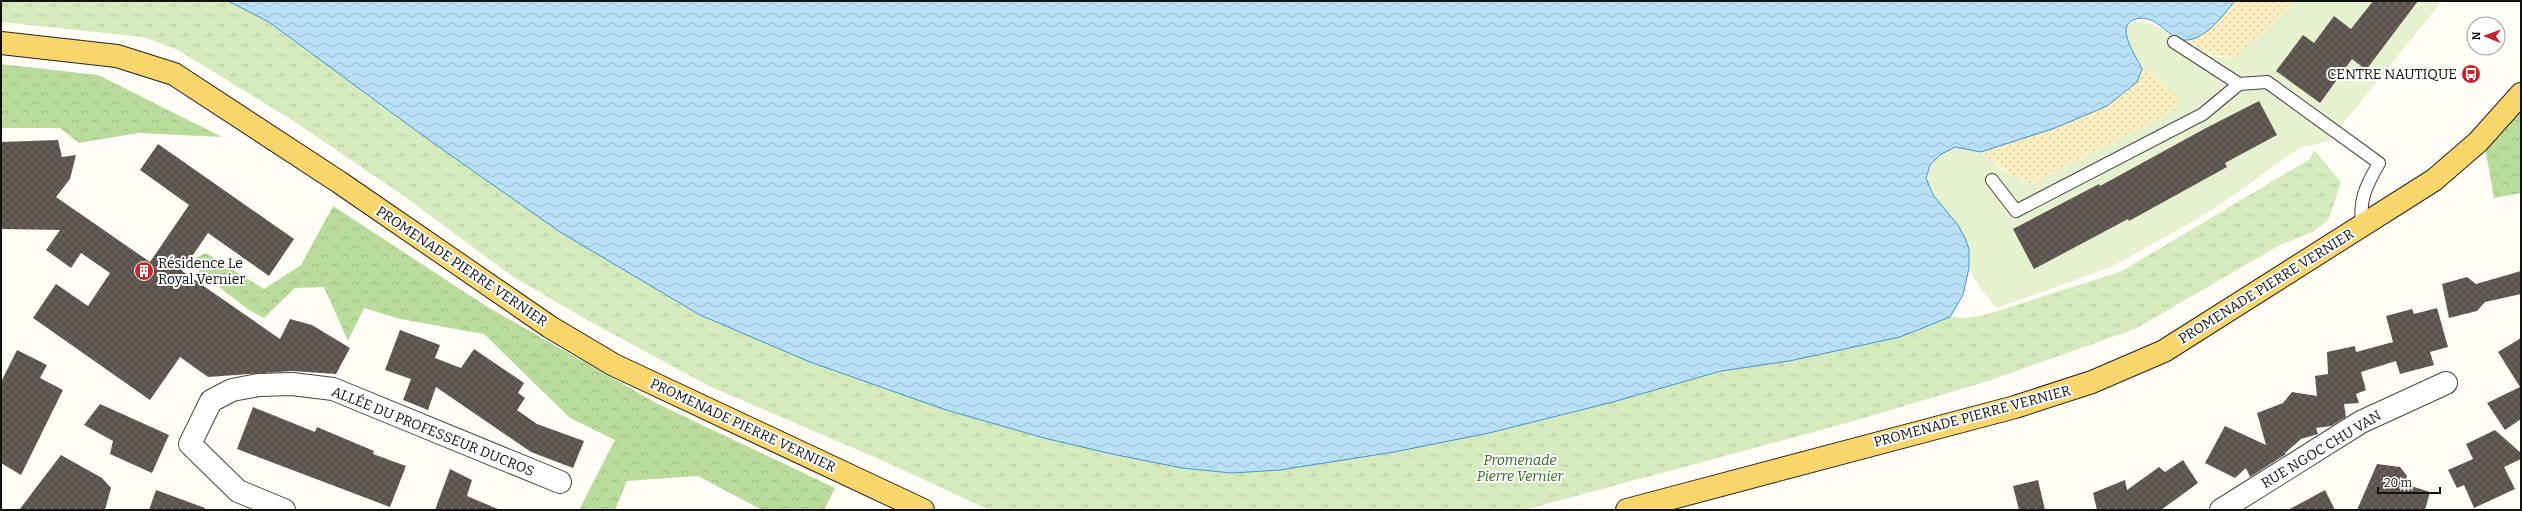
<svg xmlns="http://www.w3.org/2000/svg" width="2522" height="511" font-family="Bitter,serif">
  <defs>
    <pattern id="grass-tufts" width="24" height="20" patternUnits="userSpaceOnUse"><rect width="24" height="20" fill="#d5ebbd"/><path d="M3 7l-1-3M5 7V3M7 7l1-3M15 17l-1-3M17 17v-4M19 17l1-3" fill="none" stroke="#b6c8a1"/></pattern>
    <pattern id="forest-crowns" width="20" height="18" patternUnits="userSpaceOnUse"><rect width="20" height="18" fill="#b9dc9c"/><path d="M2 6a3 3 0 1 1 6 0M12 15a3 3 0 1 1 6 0" fill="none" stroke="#9ebc85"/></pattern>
    <pattern id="sand-dots" width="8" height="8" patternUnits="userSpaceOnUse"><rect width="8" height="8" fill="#fbeec1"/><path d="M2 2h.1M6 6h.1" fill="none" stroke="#d6cba5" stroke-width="1.8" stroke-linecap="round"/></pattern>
    <pattern id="water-waves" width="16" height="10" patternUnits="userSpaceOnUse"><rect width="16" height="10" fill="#b9e0f7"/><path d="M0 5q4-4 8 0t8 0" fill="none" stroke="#9ebfd3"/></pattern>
    <pattern id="building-cross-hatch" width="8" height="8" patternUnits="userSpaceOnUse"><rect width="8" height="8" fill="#5a524d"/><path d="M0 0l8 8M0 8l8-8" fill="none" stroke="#6d6662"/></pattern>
  </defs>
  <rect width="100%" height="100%" fill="#fffdf5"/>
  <path fill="url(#grass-tufts)" d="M 1,1 L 228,1 L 269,22 L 560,232 L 700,315 L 810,362 L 946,410 L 1044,438 L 1182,468 L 1232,473 L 1280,470 L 1489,433 L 1613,402 L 1721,371 L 1789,361 L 1900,337 L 1950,317 L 1965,318 L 1985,315 L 2122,271 L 2310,159 L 2314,150 L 2341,182 L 2329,219 L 2313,232 L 2280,245 L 2135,329 L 1988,381 L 1850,422 L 1524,510 L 989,510 L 888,463 L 709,386 L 589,321 L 512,276 L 404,196 L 292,120 L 178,50 L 143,37 L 1,22 Z"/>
  <path fill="url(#forest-crowns)" d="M 1,64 L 98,75 L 222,137 L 138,133 L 79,143 L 60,128 L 1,128 Z
    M 2521,105 L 2521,193 L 2494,198 L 2485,147 Z
    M 333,206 L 486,306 L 658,404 L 835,488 L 824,510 L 762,510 L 698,476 L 627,481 L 615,510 L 579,510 L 615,440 L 570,418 L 484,334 L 400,319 L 364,308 L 348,341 L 324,287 L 295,288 L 264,318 L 249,310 L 187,262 L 206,253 L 264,289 L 301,265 Z"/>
  <path fill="url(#sand-dots)" d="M 2235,1 L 2295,1 L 2264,32 L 2234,58 L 2207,54 L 2188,40 C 2208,33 2221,17 2235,1 Z
    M 2142,69 L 2153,74 L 2180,99 L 2178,107 L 2169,114 L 2032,184 L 2012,176 L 1981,152 L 2055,128 L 2140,75 Z"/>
  <path fill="#e6f2cf" d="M 2295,1 L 2442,1 L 2329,141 L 2299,148 L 2211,211 L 2111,267 L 1997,308 C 1987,296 1974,283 1970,268 C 1968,262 1970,255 1969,250 C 1961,222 1906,188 1937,159 C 1941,154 1951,147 1958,148 C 1986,148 1991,165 2012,176 C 2019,180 2026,182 2032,184 L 2169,114 L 2178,107 L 2180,99 C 2171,91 2162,81 2153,74 C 2150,72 2144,71 2142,69 C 2139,65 2125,36 2125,33 C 2128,0 2193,48 2207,54 C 2214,58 2225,57 2234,58 L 2264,32 Z"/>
  <path fill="url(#water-waves)" stroke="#3f96cf" d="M 228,1 L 2235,1 C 2223,15 2208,37 2188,40 C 2169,43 2157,10 2133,20 C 2115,28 2137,57 2142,69 L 2137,82 L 2107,106 L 2055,128 L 1981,152 L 1955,147 L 1940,155 L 1930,165 L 1926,178 L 1933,195 L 1958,225 L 1965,238 L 1969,249 L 1969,268 L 1963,295 L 1950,317 L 1900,337 L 1789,361 L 1721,371 L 1613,402 L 1489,433 L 1394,452 L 1280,470 L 1232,473 L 1182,468 L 1112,454 L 1044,438 L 946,410 L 810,362 L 700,315 L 560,232 L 422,135 L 269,22 Z"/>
  <path fill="url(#building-cross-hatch)" d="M 2373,1 L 2418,1 L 2366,70 L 2352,59 L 2320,103 L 2276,71 L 2303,35 L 2314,43 L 2334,16 L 2351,29 Z
    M 2259,101 L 2277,135 L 2225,163 L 2227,167 L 2129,221 L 2128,219 L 2034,269 L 2013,229 L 2099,184 L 2100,186 L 2206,128 Z
    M 58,140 L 62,157 L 76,155 L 70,179 L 56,197 L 150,262 L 189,205 L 140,170 L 158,144 L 294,239 L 269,276 L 208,233 L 182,271 L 280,339 L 290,319 L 312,325 L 350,348 L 336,374 L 292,371 L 208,377 L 180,357 L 150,400 L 33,318 L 56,284 L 88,306 L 110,273 L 81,253 L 71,268 L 46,250 L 60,230 L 1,229 L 1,142 Z
    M 2521,271 L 2521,294 L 2485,302 L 2477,311 L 2449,318 L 2442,284 L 2467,277 L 2476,284 Z
    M 2437,308 L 2448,347 L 2430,352 L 2434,365 L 2400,374 L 2396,361 L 2361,372 L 2366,390 L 2356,394 L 2359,403 L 2344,404 L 2346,417 L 2331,426 L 2316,428 L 2318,434 L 2301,439 L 2285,453 L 2286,454 L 2250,477 L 2246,468 L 2235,478 L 2205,463 L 2225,426 L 2266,445 L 2257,413 L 2283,403 L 2292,392 L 2317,396 L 2315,376 L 2328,374 L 2327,352 L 2355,346 L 2356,352 L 2393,342 L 2386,316 L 2412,309 L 2414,314 Z
    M 400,330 L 440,345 L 435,358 L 461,368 L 474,349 L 524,383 L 518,393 L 525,398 L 517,410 L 537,424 L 584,441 L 573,468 L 531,452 L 436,387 L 428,410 L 403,400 L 411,379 L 385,370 Z
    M 2521,338 L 2521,419 L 2505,430 L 2487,403 L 2520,387 L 2498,352 Z
    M 17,350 L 47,365 L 40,378 L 63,390 L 21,475 L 1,463 L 1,382 Z
    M 100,404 L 169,435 L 152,473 L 110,454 L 113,441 L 84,425 Z
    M 253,407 L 315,432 L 317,427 L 374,451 L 373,454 L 406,466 L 390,507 L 237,449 Z
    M 2495,430 L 2521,453 L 2521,459 L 2504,467 L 2515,489 L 2474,508 L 2464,485 L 2457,488 L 2448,470 L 2473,459 L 2466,444 Z
    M 61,455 L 102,478 L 111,488 L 105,510 L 19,510 Z
    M 2183,460 L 2198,483 L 2161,510 L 2097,510 L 2093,493 L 2125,480 L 2127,490 L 2159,467 L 2165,472 Z
    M 2377,464 L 2400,467 L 2407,476 L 2405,484 L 2430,492 L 2425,510 L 2357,510 Z
    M 450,469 L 472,480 L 467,496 L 500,510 L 435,510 Z
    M 2038,480 L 2045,510 L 2019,510 L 2013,486 Z
    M 156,490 L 205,508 L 205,510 L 149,510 Z
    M 2325,490 L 2335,510 L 2288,510 Z"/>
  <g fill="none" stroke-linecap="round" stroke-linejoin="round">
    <g stroke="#444" stroke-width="14">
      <path id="lane" d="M 2174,42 L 2239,84
        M 1992,180 L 2016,211 L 2203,114 L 2239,84 L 2267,82 L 2379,163 C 2366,186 2359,199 2362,225"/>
    </g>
    <g stroke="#444" stroke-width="24">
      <path id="street" d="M 284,510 L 238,491 L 190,444 L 211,401 L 232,390 L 259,385 L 292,384 L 333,389 L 560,482
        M 2221,510 L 2361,422 L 2446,383"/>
    </g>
    <g stroke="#222" stroke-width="24">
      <path id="primary" d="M 1,43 L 117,56 L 174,74 L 339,182 L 550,327 L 614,365 L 923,510
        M 1627,510 L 2015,407 L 2092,382 L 2164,351 L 2434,180 L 2478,142 L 2521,94"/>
    </g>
    <use href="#lane" stroke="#fff" stroke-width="12"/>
    <use href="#street" stroke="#fff" stroke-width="22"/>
    <use href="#primary" stroke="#f9d66b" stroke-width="22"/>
  </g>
  <defs>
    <g id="bus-disc" transform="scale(1)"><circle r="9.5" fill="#c4262e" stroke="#fff"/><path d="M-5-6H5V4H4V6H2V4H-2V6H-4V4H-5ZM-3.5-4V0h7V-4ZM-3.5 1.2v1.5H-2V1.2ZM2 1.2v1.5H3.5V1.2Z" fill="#fff"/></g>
    <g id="building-disc" transform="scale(1)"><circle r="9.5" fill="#c4262e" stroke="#fff"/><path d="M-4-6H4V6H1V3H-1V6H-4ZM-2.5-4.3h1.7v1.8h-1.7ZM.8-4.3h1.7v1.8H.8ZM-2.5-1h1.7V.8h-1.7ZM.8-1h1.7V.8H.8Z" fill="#fff"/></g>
  </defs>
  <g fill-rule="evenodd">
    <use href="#bus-disc" x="2471" y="74"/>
    <use href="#building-disc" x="144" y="271"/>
  </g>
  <g text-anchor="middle" stroke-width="4" stroke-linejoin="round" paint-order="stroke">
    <g font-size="14" fill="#111" stroke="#fff" text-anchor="end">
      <text x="2457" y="79">CENTRE NAUTIQUE</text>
      <text x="158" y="268" text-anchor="start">Résidence Le<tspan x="158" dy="16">Royal Vernier</tspan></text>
    </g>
    <g font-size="14" fill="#111" stroke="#fff">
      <text transform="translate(462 266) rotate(34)" y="5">PROMENADE PIERRE VERNIER</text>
      <text transform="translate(2266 286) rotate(-32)" y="5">PROMENADE PIERRE VERNIER</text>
      <text transform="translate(1972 416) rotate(-15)" y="5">PROMENADE PIERRE VERNIER</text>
      <text transform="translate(743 425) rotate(25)" y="5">PROMENADE PIERRE VERNIER</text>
      <text transform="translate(433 431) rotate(22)" y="5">ALLÉE DU PROFESSEUR DUCROS</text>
      <text transform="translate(2321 449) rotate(-31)" y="5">RUE NGOC CHU VAN</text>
    </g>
    <g font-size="14" font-style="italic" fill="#2f6b1f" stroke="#fff">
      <text x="1520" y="465">Promenade<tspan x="1520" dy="16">Pierre Vernier</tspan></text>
    </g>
  </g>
  <rect width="2522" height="511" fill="none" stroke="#111111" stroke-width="4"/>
  <g transform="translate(2486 36) rotate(271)"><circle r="19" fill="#ffffff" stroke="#a0a0a0"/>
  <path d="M0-3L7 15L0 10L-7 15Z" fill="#c4262e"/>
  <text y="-6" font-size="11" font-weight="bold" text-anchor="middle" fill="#111111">N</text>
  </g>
  <path d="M2378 487v6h62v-6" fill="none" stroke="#111111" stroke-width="2"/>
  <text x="2384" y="487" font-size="12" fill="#111111" stroke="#ffffff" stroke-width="3" paint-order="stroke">20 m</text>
</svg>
